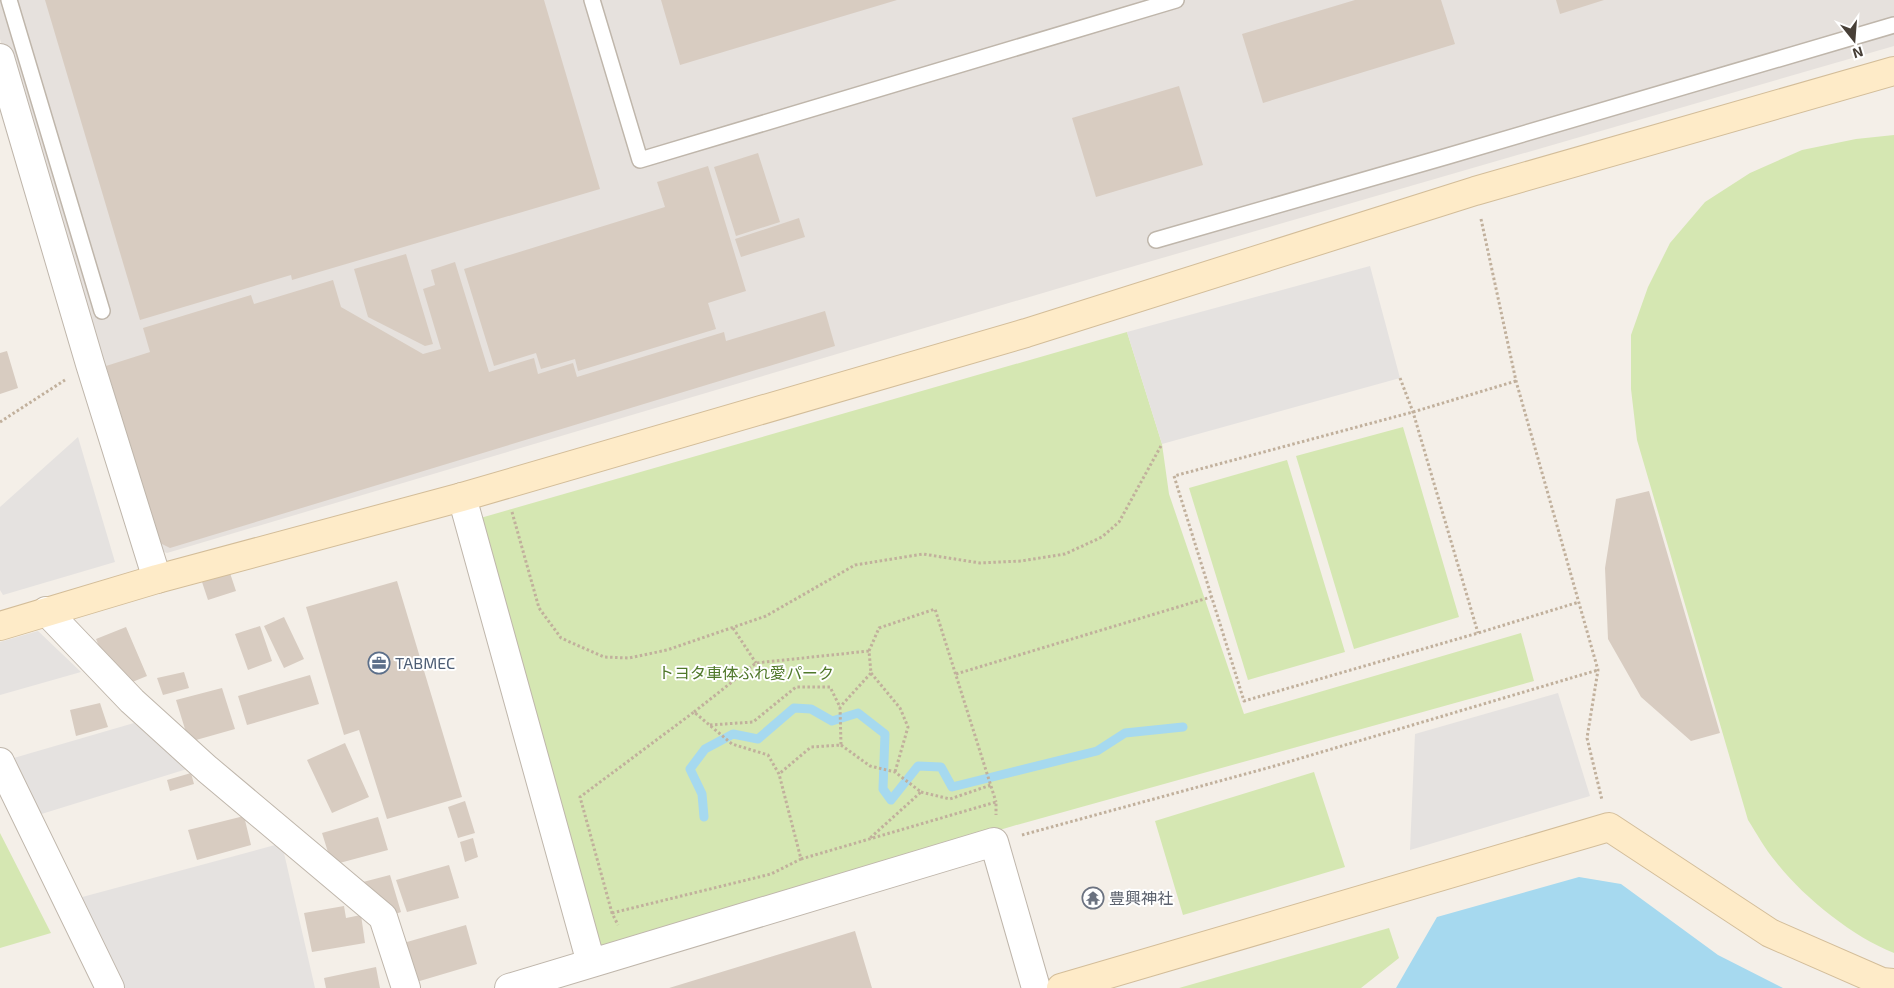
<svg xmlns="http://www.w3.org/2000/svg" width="1894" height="988" font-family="'Exo 2','Noto Sans JP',sans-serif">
  <rect width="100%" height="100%" fill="#f4efe8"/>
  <path fill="#e6e1dd" d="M 0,0 L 1894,0 L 1894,46 L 1100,276 L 167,553 L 148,546 L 0,39 Z"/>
  <path fill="#d5e7b2" d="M 1894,135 L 1894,953 C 1853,937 1803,897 1776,862 C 1765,849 1757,834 1748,820 L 1637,440 L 1631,389 L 1631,335 L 1648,287 L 1670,243 L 1705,202 L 1750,173 L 1802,150 L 1856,139 Z
    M 1127,332 L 1162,444 L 1169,494 L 1244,714 L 1521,633 L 1534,681 L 1013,826 L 590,952 L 470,521 Z
    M 1403,427 L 1459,617 L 1354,649 L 1296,456 Z
    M 1287,460 L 1345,652 L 1248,680 L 1189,488 Z
    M 1314,772 L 1345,867 L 1183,915 L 1155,821 Z
    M 0,833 L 51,933 L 0,948 Z
    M 1389,928 L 1399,958 L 1361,988 L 1179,988 Z"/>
  <path fill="#e5e2e0" d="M 1370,266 L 1400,378 L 1162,444 L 1127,332 Z
    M 78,437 L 115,562 L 3,595 L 0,590 L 0,507 Z
    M 38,631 L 81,672 L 0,695 L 0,642 Z
    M 1558,693 L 1590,796 L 1410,850 L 1415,734 Z
    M 134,723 L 187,769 L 22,820 L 0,762 Z
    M 275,845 L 284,853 L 315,988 L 102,988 L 60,903 Z"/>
  <path fill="#a6d9ef" d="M 1579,877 L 1621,884 L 1718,955 L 1783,988 L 1396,988 L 1437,917 Z"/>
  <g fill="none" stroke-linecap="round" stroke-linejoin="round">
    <path stroke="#a6d9ef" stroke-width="9" d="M 704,817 L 702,794 L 690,769 L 705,749 L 733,734 L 758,739 L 794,708 L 811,709 L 832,721 L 858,713 L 885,734 L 883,789 L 891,800 L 918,766 L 941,767 L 952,787 L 1097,751 L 1125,733 L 1183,727"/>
  </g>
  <path fill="#d8ccc1" d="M 45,0 L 544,0 L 600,189 L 292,280 L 291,275 L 140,320 Z
    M 661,0 L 897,0 L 680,65 Z
    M 1355,0 L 1441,0 L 1455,44 L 1263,103 L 1242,34 Z
    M 1556,0 L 1604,0 L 1560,14 Z
    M 1179,86 L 1203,165 L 1096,197 L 1072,118 Z
    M 758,153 L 780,222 L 736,236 L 714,167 Z
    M 708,166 L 746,291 L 708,303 L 716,329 L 578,371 L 575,359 L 541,369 L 536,353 L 494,366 L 464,269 L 665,207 L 657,182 Z
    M 799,218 L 805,237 L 741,257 L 735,239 Z
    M 406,254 L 433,344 L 425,346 L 368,317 L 354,269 Z
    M 455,262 L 489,372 L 534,358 L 538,374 L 573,363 L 577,377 L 724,332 L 726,341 L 825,311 L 835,346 L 170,548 L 160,543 L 106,366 L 150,352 L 143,328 L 251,295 L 254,304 L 333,280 L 341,307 L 423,354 L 441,349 L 423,289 L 435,285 L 431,270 Z
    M 7,351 L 18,388 L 0,394 L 0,353 Z
    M 1649,491 L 1720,733 L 1691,741 L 1641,697 L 1608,639 L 1605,568 L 1616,499 Z
    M 230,573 L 236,591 L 208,600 L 202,582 Z
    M 397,581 L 462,797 L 387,819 L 359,730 L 344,735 L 306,607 Z
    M 284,617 L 304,659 L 284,668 L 264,626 Z
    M 260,626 L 272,661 L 248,670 L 235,634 Z
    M 126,627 L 147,676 L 125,685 L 109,671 L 96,639 Z
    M 184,672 L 189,688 L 163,695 L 157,678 Z
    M 310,675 L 319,704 L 247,725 L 238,696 Z
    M 222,688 L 235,729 L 189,742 L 176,700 Z
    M 100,703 L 108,727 L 76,736 L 70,710 Z
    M 345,743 L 369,797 L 332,813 L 307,760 Z
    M 191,773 L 194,784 L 170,791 L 167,780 Z
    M 465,801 L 475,833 L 458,838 L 448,807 Z
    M 244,816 L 251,845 L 197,860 L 188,830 Z
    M 378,817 L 388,850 L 332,865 L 322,833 Z
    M 473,838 L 478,857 L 465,862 L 460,842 Z
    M 449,865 L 459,898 L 407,912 L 396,880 Z
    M 390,875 L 401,912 L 387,917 L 363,882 Z
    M 344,906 L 346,918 L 361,915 L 365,943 L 312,952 L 304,913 Z
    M 466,925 L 477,964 L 413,983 L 400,944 Z
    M 855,931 L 872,988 L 669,988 Z
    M 376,967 L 380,988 L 326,988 L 324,978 Z"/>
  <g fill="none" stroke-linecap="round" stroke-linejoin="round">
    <g stroke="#bfb6ab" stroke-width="18">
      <path id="lane" d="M 9,0 L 102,311
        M 592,0 L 640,160 L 1176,0
        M 1156,240 L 1448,156 L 1894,25"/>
    </g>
    <g stroke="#bfb6ab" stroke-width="30">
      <path id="street" d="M 0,58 L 90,364 L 157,579
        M 462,497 L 591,963
        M 46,611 L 132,701 L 207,769 L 383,917 L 406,988
        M 0,762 L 110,988
        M 509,988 L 994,842 L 1036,988"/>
    </g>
    <g stroke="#d3bd99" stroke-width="30">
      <path id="secondary" d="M 0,626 L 157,579 L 462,497 L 1026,333 L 1475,191 L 1894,71
        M 1061,988 L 1609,827 L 1770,933 L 1882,982 L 1894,983"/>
    </g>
    <path stroke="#c1b09c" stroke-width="3" stroke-dasharray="2.5 2.5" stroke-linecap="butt" d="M 1481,219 L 1516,381 L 1598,670 L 1587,738 L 1602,800
      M 1400,378 L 1413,412 L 1478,633
      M 1516,381 L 1413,412 L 1174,476 L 1244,701 L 1478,633 L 1579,602
      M 0,422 L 65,380
      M 512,512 L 539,608 L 561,638 L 604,657 L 629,658 L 667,650 L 766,616 L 855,565 L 923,554 L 980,563 L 1021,561 L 1065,554 L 1102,537 L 1119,522 L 1162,444
      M 733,628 L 756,663
      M 869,651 L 879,628 L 935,609 L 996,802
      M 871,673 L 900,708 L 908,727 L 895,772
      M 956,674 L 1211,597
      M 694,712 L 756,663 L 869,651 L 871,673 L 840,707
      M 710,725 L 753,722 L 796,687 L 830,687 L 840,707 L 841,745 L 811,747 L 779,774
      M 841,745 L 870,766 L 895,772 L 921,792 L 869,839
      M 921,792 L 950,799 L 991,785
      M 1022,835 L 1271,767 L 1598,670
      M 801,859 L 996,802 L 996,815
      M 612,913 L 771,874 L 801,859 L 779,774 L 768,755 L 732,744 L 694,712 L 580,797 L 612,913 L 618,925"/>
    <use href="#lane" stroke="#fff" stroke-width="15"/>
    <use href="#street" stroke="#fff" stroke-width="28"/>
    <use href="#secondary" stroke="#feebc8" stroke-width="28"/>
  </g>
  <defs>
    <g id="office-ring" transform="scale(1.125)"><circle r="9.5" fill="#fff" stroke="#5c6f8a" stroke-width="1.5"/><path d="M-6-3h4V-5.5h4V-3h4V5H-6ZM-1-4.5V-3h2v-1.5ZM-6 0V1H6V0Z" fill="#5c6f8a"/></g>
    <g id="temple-ring" transform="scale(1.125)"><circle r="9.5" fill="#fff" stroke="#6b7280" stroke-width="1.5"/><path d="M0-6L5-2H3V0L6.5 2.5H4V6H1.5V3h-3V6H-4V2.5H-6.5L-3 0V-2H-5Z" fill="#6b7280"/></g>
  </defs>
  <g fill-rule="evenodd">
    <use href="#office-ring" x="379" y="663"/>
    <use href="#temple-ring" x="1093" y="898"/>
  </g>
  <g text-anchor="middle" stroke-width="4" stroke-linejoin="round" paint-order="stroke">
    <g font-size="16" fill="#4e5e75" stroke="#fff" text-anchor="start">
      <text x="395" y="669">TABMEC</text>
    </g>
    <g font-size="16" fill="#50782b" stroke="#fff">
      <text x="746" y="679">トヨタ車体ふれ愛パーク</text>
    </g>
    <g font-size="16" fill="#5b616d" stroke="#fff" text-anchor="start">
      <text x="1109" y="904">豊興神社</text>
    </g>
  </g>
  <g transform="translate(1854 40) rotate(163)" stroke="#ffffff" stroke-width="4" paint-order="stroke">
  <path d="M0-4L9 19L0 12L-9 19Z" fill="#473f37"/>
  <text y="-8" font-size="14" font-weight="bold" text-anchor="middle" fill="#473f37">N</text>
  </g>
</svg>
